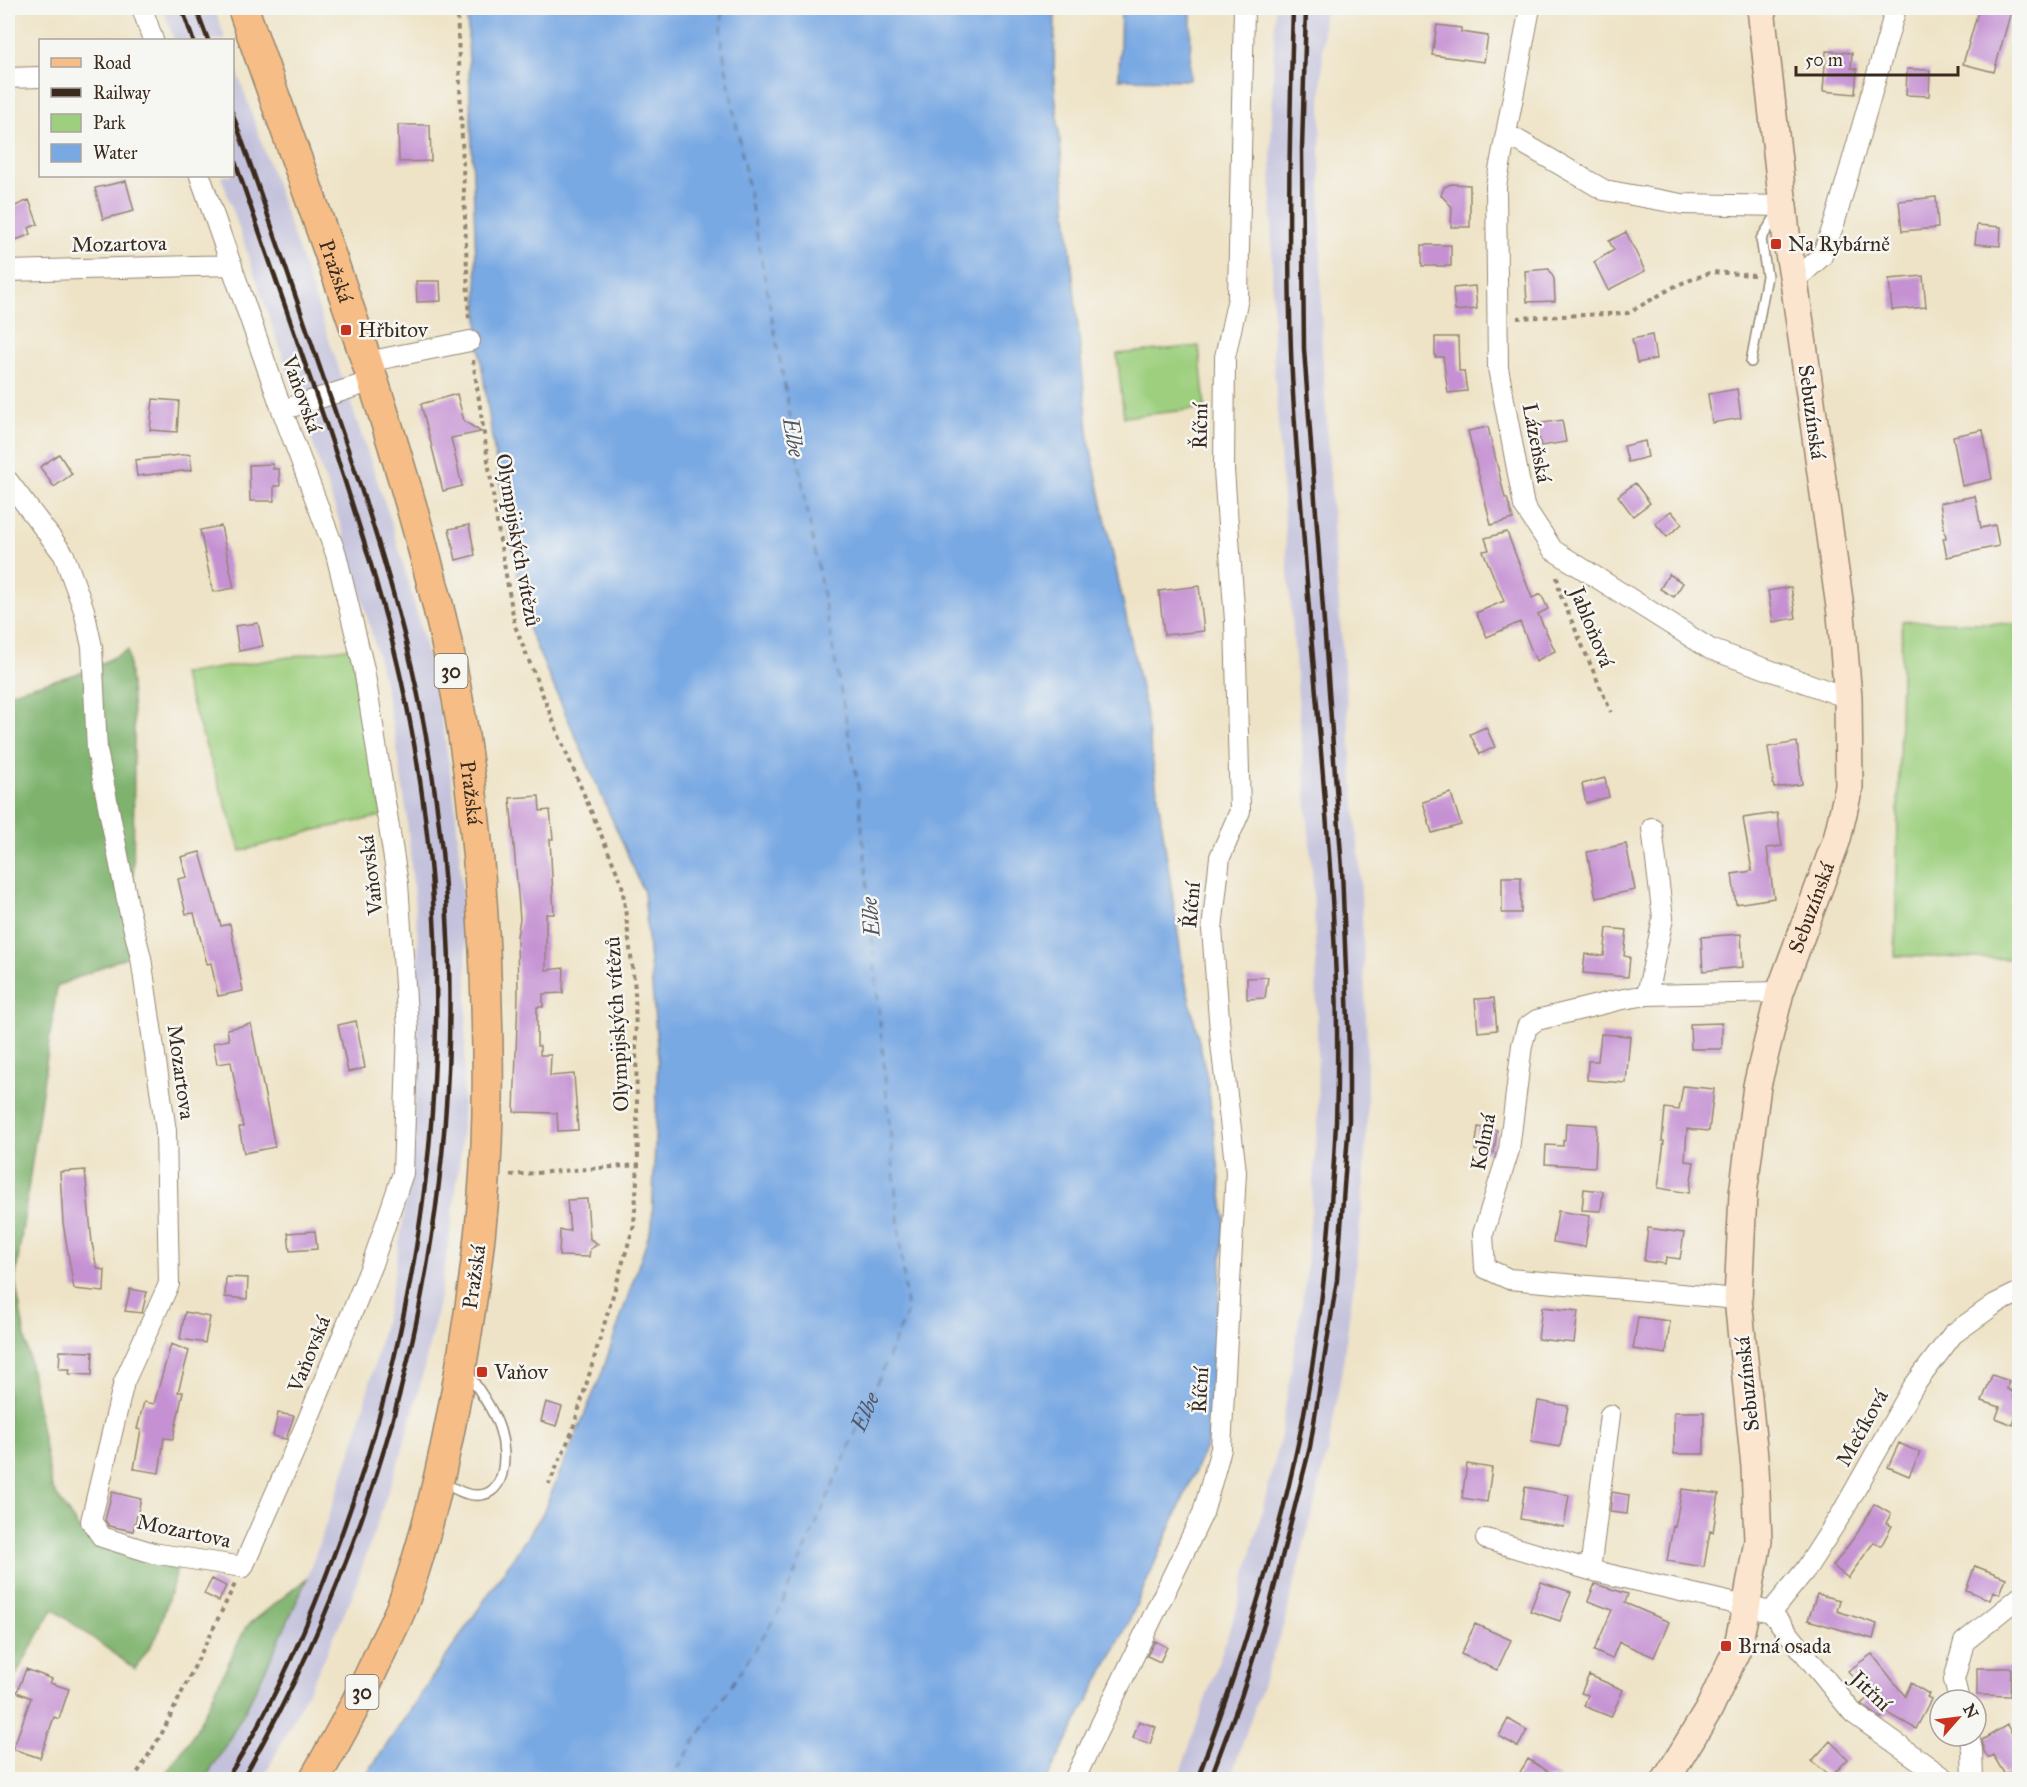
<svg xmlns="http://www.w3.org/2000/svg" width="2027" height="1787" font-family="'IM FELL Great Primer',serif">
  <rect width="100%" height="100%" fill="#f6f6f2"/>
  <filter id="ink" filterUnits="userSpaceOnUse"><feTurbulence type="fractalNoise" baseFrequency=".0167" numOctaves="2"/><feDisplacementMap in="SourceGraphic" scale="12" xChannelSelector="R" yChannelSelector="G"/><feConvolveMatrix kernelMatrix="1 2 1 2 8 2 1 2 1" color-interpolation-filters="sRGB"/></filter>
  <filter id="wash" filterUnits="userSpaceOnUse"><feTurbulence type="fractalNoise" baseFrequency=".008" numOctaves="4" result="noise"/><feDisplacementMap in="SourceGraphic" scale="24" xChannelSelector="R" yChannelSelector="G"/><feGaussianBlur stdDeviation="1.35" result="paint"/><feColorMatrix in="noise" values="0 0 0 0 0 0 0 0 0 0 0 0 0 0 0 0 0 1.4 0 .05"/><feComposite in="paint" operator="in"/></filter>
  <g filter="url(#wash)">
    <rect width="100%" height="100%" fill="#eee3c6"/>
    <path fill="#c3c1db" d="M 163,8 L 214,8 L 226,40 L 174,40 Z
      M 1275,8 L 1324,8 L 1320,148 L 1322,349 L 1335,556 L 1360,867 L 1367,1040 L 1367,1120 L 1362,1203 L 1354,1282 L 1342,1370 L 1328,1450 L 1285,1620 L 1230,1779 L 1178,1779 L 1238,1605 L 1280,1440 L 1306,1277 L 1318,1118 L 1316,958 L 1312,870 L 1287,560 L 1273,350 L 1271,147 Z
      M 233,59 L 390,518 L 413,599 L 430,666 L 444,733 L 455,803 L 466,939 L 467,1004 L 461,1150 L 451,1227 L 439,1302 L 420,1386 L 402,1451 L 352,1596 L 324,1659 L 263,1779 L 205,1780 L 220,1757 L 251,1697 L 280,1639 L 307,1578 L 356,1437 L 372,1374 L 391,1293 L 403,1220 L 412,1145 L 417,1074 L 418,941 L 406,809 L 396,742 L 383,677 L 366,612 L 343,532 L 221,176 L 232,176 Z"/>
    <path fill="#9dcf7e" stroke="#6c7c4e" stroke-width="1.5" d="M 1199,346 L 1205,408 L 1124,417 L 1117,354 Z
      M 1902,621 L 2019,624 L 2019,959 L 1895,956 Z
      M 352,647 L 383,816 L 316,830 L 241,851 L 182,674 Z"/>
    <path fill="#7eb26d" stroke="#5c6e46" stroke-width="1.5" d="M 128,650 L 134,726 L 133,954 L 57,986 L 15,1281 L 52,1488 L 82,1534 L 177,1570 L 157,1636 L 135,1669 L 53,1609 L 8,1689 L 8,693 L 87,671 Z
      M 307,1578 C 277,1646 246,1716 205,1779 L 162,1779 L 194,1734 L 246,1627 Z"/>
    <path fill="#79a9e3" stroke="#5a6a80" stroke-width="1.5" d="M 467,8 L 1055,8 L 1054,81 L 1089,441 L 1144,702 L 1184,975 L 1207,1077 L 1225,1219 L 1208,1442 L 1127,1626 L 1047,1779 L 363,1780 L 542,1515 L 602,1373 L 652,1225 L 658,1057 L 644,892 L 528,628 L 494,450 L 479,347 Z
      M 1121,8 L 1191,8 L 1190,80 L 1119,79 Z"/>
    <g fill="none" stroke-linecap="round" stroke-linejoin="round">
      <path stroke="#515663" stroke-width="1.5" stroke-dasharray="8 6" stroke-linecap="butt" id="s1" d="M 670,1780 L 777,1615 L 907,1313 L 858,785 L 720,35 L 723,8"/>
    </g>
    <g id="blocks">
      <path fill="#c591d3" d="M 1979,8 L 2012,8 L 1994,72 L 1963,64 Z
        M 1437,25 L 1461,28 L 1461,32 L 1488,36 L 1484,62 L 1432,55 Z
        M 1826,51 L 1852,53 L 1851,68 L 1857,69 L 1855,94 L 1823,91 Z
        M 1907,69 L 1930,70 L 1929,96 L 1906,95 Z
        M 398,125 L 430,125 L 431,161 L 399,162 Z
        M 126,181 L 134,211 L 103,219 L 95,188 Z
        M 1451,184 L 1470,185 L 1470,227 L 1451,227 L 1452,207 L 1441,195 L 1444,187 Z
        M 1936,197 L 1938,228 L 1902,231 L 1899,201 Z
        M 29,200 L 38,224 L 29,228 L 31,234 L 16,240 L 8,220 L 8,209 Z
        M 1977,225 L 2001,227 L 2000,246 L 1975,244 Z
        M 1626,232 L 1645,271 L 1608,290 L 1594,262 L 1614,250 L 1609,241 Z
        M 1422,245 L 1451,245 L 1451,266 L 1422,266 Z
        M 1549,269 L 1554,279 L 1555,301 L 1527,302 L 1525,271 Z
        M 1923,276 L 1926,307 L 1892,310 L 1889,279 Z
        M 416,281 L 440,281 L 441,301 L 417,302 Z
        M 1475,286 L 1477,309 L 1455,311 L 1453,288 Z
        M 1652,335 L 1656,359 L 1637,363 L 1632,339 Z
        M 1435,337 L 1458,337 L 1459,371 L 1464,371 L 1467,391 L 1448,393 L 1443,357 L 1435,357 Z
        M 1737,389 L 1741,418 L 1712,423 L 1708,394 Z
        M 457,394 L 464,421 L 481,432 L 451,438 L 462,486 L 443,491 L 421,404 Z
        M 153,399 L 179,401 L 177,432 L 150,430 Z
        M 1562,420 L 1566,442 L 1541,446 L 1536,424 Z
        M 1488,427 L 1505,498 L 1507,498 L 1513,519 L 1491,525 L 1468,431 Z
        M 1983,430 L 1992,479 L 1962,486 L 1953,436 Z
        M 1645,441 L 1648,457 L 1628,462 L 1624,446 Z
        M 59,454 L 72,474 L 54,487 L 40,467 Z
        M 190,454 L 192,470 L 137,476 L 135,460 Z
        M 273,464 L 273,469 L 279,469 L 280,486 L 274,486 L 274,501 L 250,501 L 249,465 Z
        M 1635,483 L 1650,503 L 1633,516 L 1618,496 Z
        M 1975,496 L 1981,528 L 1995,525 L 1999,546 L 1947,557 L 1943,538 L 1946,538 L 1940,503 Z
        M 1671,511 L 1682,524 L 1667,537 L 1655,523 Z
        M 469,525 L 475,555 L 456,560 L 449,529 Z
        M 221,526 L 234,588 L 213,592 L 200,530 Z
        M 1507,532 L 1532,598 L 1541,594 L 1548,609 L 1538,614 L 1555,651 L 1536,661 L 1520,622 L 1487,637 L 1476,613 L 1504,601 L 1483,551 L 1489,550 L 1485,538 Z
        M 1669,574 L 1683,583 L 1674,597 L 1660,589 Z
        M 1199,586 L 1204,631 L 1164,635 L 1159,591 Z
        M 1791,587 L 1796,618 L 1773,622 L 1768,591 Z
        M 258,623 L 263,646 L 239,651 L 235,626 Z
        M 1486,727 L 1495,747 L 1480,754 L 1470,734 Z
        M 1797,742 L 1802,784 L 1774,788 L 1768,747 Z
        M 1605,778 L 1609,797 L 1586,803 L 1582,784 Z
        M 1451,793 L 1461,825 L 1432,833 L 1423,802 Z
        M 539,796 L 540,811 L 550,810 L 553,839 L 550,839 L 554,914 L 546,914 L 546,970 L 564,968 L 563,993 L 543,994 L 543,1007 L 537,1007 L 537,1046 L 540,1046 L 540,1055 L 551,1055 L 550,1076 L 574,1074 L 578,1130 L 558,1131 L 557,1113 L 514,1112 L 518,995 L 517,936 L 520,919 L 510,798 Z
        M 1777,813 L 1782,846 L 1767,848 L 1774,898 L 1736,904 L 1732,874 L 1752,871 L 1743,818 Z
        M 1626,844 L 1635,890 L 1596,898 L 1587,852 Z
        M 200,852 L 221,926 L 230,924 L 243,991 L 218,996 L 211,963 L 207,964 L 194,913 L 186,914 L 178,879 L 187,877 L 181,857 Z
        M 1502,877 L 1521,877 L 1521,913 L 1502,913 Z
        M 1607,928 L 1627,930 L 1624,956 L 1630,957 L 1628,977 L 1583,973 L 1585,954 L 1604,956 Z
        M 1741,934 L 1743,967 L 1703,971 L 1701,937 Z
        M 1268,977 L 1265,998 L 1247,999 L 1247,978 Z
        M 1494,998 L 1497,1030 L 1478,1032 L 1475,999 Z
        M 356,1021 L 365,1068 L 348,1072 L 338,1025 Z
        M 1722,1023 L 1722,1049 L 1691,1049 L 1690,1024 Z
        M 251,1024 L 275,1147 L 244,1153 L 239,1127 L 243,1127 L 231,1062 L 217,1064 L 213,1043 L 229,1040 L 227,1029 Z
        M 1601,1034 L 1630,1036 L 1626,1083 L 1587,1080 L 1588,1061 L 1598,1061 Z
        M 1683,1086 L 1714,1089 L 1709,1131 L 1687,1129 L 1685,1161 L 1694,1162 L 1689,1193 L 1658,1188 L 1664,1141 L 1662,1141 L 1665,1108 L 1679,1110 Z
        M 1566,1123 L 1597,1125 L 1595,1167 L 1545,1164 L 1546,1145 L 1563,1146 L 1563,1140 L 1565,1140 Z
        M 1478,1127 L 1497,1130 L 1494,1153 L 1475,1150 Z
        M 85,1170 L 92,1243 L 96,1264 L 98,1269 L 105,1270 L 104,1292 L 74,1289 L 63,1223 L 60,1172 Z
        M 1584,1189 L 1603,1191 L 1601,1211 L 1582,1210 Z
        M 587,1199 L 590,1239 L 598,1244 L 590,1249 L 589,1257 L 559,1256 L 560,1230 L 570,1231 L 567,1200 Z
        M 1558,1211 L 1590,1216 L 1585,1247 L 1553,1242 Z
        M 1648,1228 L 1684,1233 L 1680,1259 L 1666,1257 L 1665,1264 L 1644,1261 Z
        M 315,1231 L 317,1249 L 290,1251 L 288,1233 Z
        M 226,1277 L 248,1278 L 247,1299 L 225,1297 Z
        M 130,1289 L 147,1292 L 142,1313 L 125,1311 Z
        M 1542,1307 L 1578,1311 L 1574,1343 L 1538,1339 Z
        M 185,1312 L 210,1317 L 205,1343 L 180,1339 Z
        M 1638,1317 L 1670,1321 L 1666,1354 L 1633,1349 Z
        M 171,1344 L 189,1351 L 178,1392 L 183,1392 L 173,1439 L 164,1438 L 159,1473 L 134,1469 L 141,1430 L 137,1429 L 144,1402 L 154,1404 Z
        M 60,1351 L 93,1352 L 92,1375 L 69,1374 L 70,1369 L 59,1369 Z
        M 1992,1375 L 2009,1381 L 2007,1389 L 2015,1393 L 2013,1397 L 2019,1400 L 2019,1407 L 2013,1425 L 1996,1418 L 2000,1407 L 1982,1401 Z
        M 1538,1401 L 1568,1406 L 1560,1447 L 1531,1442 Z
        M 546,1402 L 562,1407 L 556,1426 L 541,1421 Z
        M 1674,1412 L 1704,1412 L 1704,1454 L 1674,1454 Z
        M 278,1413 L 294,1416 L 286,1439 L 273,1436 Z
        M 1899,1443 L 1920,1453 L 1909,1476 L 1888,1467 Z
        M 1467,1464 L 1492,1468 L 1487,1502 L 1462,1498 Z
        M 1525,1487 L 1569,1495 L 1564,1527 L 1520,1519 Z
        M 1682,1489 L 1719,1494 L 1713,1532 L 1710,1531 L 1704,1567 L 1667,1561 L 1673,1526 L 1675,1527 Z
        M 112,1492 L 141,1499 L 133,1531 L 109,1526 L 105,1520 Z
        M 1612,1492 L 1629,1495 L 1627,1514 L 1610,1512 Z
        M 1874,1504 L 1891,1514 L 1886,1523 L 1892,1526 L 1881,1546 L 1874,1542 L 1848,1578 L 1833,1566 L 1858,1532 Z
        M 1975,1566 L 2006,1578 L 2000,1594 L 1993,1591 L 1990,1600 L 1966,1590 Z
        M 212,1579 L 226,1586 L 219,1601 L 204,1594 Z
        M 1541,1582 L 1571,1592 L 1560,1621 L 1530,1611 Z
        M 1595,1584 L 1628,1594 L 1625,1603 L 1669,1622 L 1654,1657 L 1619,1642 L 1612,1659 L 1594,1651 L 1612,1610 L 1588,1601 Z
        M 1817,1594 L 1840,1600 L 1837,1611 L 1877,1624 L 1873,1639 L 1808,1620 Z
        M 1475,1624 L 1511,1640 L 1497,1670 L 1461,1654 Z
        M 1155,1641 L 1167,1647 L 1160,1662 L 1147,1656 Z
        M 1872,1654 L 1905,1696 L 1911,1683 L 1929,1694 L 1927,1697 L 1931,1699 L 1928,1706 L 1916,1729 L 1888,1713 L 1881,1718 L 1861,1704 L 1868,1698 L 1848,1671 Z
        M 1977,1668 L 2011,1668 L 2010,1696 L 1977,1695 Z
        M 26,1669 L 52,1679 L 50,1683 L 69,1689 L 59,1719 L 54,1717 L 40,1758 L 13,1749 L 31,1698 L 17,1692 Z
        M 1589,1675 L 1623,1690 L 1611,1717 L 1584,1706 L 1588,1695 L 1581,1693 Z
        M 1508,1719 L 1527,1730 L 1518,1747 L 1499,1736 Z
        M 1139,1721 L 1156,1727 L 1150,1744 L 1133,1738 Z
        M 2007,1725 L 2019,1746 L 2019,1767 L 2005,1775 L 1993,1755 L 1988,1758 L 1984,1751 L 1982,1740 Z
        M 1830,1741 L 1848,1759 L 1831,1777 L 1812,1761 Z
        M 1528,1759 L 1561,1779 L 1516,1779 Z"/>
    </g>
  </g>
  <g filter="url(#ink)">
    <use href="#blocks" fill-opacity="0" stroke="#948672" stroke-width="1.5"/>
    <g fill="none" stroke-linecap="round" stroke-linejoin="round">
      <g stroke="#948672" stroke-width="12">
        <path id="service" d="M 1751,362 L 1767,276 L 1761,239 L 1778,213
          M 442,1482 C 450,1486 459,1492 468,1494 C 507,1503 508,1456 500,1430 C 494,1410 479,1391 468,1373"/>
      </g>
      <g stroke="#948672" stroke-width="22">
        <path id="minor" d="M 142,8 L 153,40
          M 1530,8 L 1496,186 L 1498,368 L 1524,506 L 1553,550 L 1710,649 L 1848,698
          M 8,78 L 40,77
          M 1507,134 L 1604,190 L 1682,204 L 1782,206
          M 8,271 L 232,265
          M 1794,281 L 1822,256 L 1835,221 L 1896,8
          M 367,362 L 470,341
          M 282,410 L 373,381
          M 8,481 L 64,555 L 84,610 L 92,647 L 97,750 L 129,910 L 141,958 L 166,1131 L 169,1284 L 124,1382 L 91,1521 L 102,1537 L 153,1553 L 243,1567 L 307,1422 L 372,1264 L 403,1173 L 408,1028 L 398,884 L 364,669 L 336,554 L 282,410 L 200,176
          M 1647,995 L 1663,918 L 1652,828
          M 1738,1299 L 1509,1279 L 1485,1268 L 1483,1234 L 1509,1150 L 1522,1045 L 1527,1027 L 1537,1020 L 1618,1000 L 1647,995 L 1780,992
          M 1486,1539 L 1590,1570 L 1771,1612 L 1853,1713 L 1947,1780
          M 1590,1570 L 1610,1415
          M 1771,1612 L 1806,1569 L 1842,1513 L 1913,1387 L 1953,1334 L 1995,1304 L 2020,1292
          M 1959,1700 L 1954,1680 L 1964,1642 L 2020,1597
          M 1969,1736 L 1972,1750 L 1973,1780
          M 1074,1780 L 1203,1513 L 1221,1449 L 1236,1172 L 1221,1044 L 1212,929 L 1220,857 L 1240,811 L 1235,621 L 1224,470 L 1225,357 L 1238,298 L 1244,8"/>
      </g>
      <g stroke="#948672" stroke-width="30">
        <g id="secondary">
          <path id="s2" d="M 1666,1780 L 1709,1709 L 1737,1649 L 1746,1608 L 1758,1541 L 1755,1467 L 1738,1299 L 1743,1194 L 1757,1086 L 1780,992 L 1837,839 L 1849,787 L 1848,698 L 1841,614 L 1794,281 L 1787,242 L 1761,8"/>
        </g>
      </g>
      <g stroke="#948672" stroke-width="33">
        <g id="primary">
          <path id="s3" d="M 243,8 C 315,214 394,418 444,631 C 468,738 480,852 485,961 C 488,1040 490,1121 483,1201 C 477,1271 466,1341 453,1411 C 441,1474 426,1537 405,1598 C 399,1616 390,1632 382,1649 C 362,1694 339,1737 314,1780"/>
        </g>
      </g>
      <path stroke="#948672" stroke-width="4" stroke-dasharray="4.5 4.5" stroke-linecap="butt" d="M 457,8 L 469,323
        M 1517,318 L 1628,313 L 1677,285 L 1712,272 L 1754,275
        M 473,360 L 500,541 L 515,626 L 560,738 L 622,884 L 635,989 L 638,1165 L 634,1225 L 572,1432 L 549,1484
        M 1557,577 L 1560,594 L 1611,712
        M 510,1175 L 638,1165
        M 133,1780 L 161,1735 L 235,1584"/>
      <use href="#service" stroke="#fff" stroke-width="9"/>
      <use href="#minor" stroke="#fff" stroke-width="20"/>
      <use href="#secondary" stroke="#fbe5cf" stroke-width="27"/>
      <use href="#primary" stroke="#f6be86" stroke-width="30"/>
      <path stroke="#3b2a1e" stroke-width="4.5" d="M 182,8 L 193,40
        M 196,8 L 208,40
        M 232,112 C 262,197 291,282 320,368 C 354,466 389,566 412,668 C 498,1042 434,1448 242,1780
        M 226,1780 C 272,1709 307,1628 336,1549 C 432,1292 462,1009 413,738 C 394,631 361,529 327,427 C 296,335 264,244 232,153
        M 1197,1780 C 1238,1670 1274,1558 1298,1444 C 1320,1338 1331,1230 1336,1122 C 1343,933 1318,744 1305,556 C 1300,487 1293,418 1291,350 C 1287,236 1290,121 1293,8
        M 1210,1780 L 1241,1697 L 1268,1612 L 1310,1447 L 1337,1280 L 1349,1120 L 1349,1048 L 1342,869 L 1304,349 L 1302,149 L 1306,8"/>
    </g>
  </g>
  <g fill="#c8321e" stroke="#f6f6f2" stroke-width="2">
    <rect x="1770" y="238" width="12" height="12" rx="3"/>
    <rect x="340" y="324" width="12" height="12" rx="3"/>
    <rect x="476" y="1366" width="12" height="12" rx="3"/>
    <rect x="1720" y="1640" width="12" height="12" rx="3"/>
  </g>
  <g text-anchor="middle" stroke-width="5" stroke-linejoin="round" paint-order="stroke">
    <g fill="#f6f6f2" stroke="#73675e" stroke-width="1.5">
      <rect x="434.5" y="654" width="33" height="34" rx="4.5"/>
      <rect x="345.5" y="1675" width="33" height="34" rx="4.5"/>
    </g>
    <g font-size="20" font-weight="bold" fill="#3b2a1e">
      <text x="451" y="678">30</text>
      <text x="362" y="1699">30</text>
    </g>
    <g font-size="21" fill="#3b2a1e" stroke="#f6f6f2">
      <text transform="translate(119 244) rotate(-1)" y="7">Mozartova</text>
      <text dy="7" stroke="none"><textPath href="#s3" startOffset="279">Pražská</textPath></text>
      <text transform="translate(302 394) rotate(70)" y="7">Vaňovská</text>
      <text transform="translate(1812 412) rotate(82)" y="7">Sebuzínská</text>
      <text transform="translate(1200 426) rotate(-89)" y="7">Říční</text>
      <text transform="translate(1537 443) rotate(79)" y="7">Lázeňská</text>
      <text transform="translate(518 540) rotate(80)" y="7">Olympijských vítězů</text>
      <text transform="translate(1592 627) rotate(68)" y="7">Jabloňová</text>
      <text dy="7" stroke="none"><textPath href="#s3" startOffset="819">Pražská</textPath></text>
      <text transform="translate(371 875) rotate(-97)" y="7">Vaňovská</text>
      <text transform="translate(1191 905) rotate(-85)" y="7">Říční</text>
      <text dy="7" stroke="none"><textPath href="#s2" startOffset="903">Sebuzínská</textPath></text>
      <text transform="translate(617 1024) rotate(-93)" y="7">Olympijských vítězů</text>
      <text transform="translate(181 1072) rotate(82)" y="7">Mozartova</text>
      <text transform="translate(1483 1142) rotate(-79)" y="7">Kolmá</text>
      <text transform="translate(474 1277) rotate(-82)" y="7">Pražská</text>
      <text transform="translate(309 1354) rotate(-68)" y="7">Vaňovská</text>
      <text transform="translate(1747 1384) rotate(-96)" y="7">Sebuzínská</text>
      <text transform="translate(1200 1390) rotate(-87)" y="7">Říční</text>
      <text transform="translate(1862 1428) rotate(-61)" y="7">Mečíková</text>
      <text transform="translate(184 1531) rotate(12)" y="7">Mozartova</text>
      <text transform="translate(1871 1691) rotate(44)" y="7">Jitřní</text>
    </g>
    <g font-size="21" fill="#3b2a1e" stroke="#f6f6f2" text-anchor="start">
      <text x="1788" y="251">Na Rybárně</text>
      <text x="358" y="337">Hřbitov</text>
      <text x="494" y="1379">Vaňov</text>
      <text x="1738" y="1653">Brná osada</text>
    </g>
    <g font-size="22" font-style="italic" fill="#515663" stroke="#f6f6f2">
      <text transform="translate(794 437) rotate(80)" y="8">Elbe</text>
      <text transform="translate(870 917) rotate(-95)" y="8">Elbe</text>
      <text dy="8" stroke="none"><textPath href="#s1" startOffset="418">Elbe</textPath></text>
    </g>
  </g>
  <rect width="2027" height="1787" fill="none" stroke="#f6f6f2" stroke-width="30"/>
  <rect x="39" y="39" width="195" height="138" fill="#f6f6f2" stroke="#aba49d" stroke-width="1.5"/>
  <rect x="51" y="58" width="30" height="9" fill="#f6be86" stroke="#aba49d" stroke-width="1.5"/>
  <text x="93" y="69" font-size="18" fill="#3b2a1e">Road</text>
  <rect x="51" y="88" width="30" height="9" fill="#3b2a1e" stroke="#aba49d" stroke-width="1.5"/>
  <text x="93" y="99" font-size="18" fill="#3b2a1e">Railway</text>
  <rect x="51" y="114" width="30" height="18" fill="#9dcf7e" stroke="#aba49d" stroke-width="1.5"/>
  <text x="93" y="129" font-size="18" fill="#3b2a1e">Park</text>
  <rect x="51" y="144" width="30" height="18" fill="#79a9e3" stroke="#aba49d" stroke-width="1.5"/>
  <text x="93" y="159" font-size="18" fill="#3b2a1e">Water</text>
  <g transform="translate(1958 1718) rotate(62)"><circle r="28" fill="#f6f6f2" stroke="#aba49d" stroke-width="1.5"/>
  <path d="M0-4.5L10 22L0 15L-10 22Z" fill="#c8321e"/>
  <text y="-9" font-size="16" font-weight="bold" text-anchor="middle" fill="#3b2a1e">N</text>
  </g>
  <path d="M1796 66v9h162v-9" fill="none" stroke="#3b2a1e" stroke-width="3"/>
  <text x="1805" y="66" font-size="18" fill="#3b2a1e" stroke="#f6f6f2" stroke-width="4.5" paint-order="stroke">50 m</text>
</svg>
